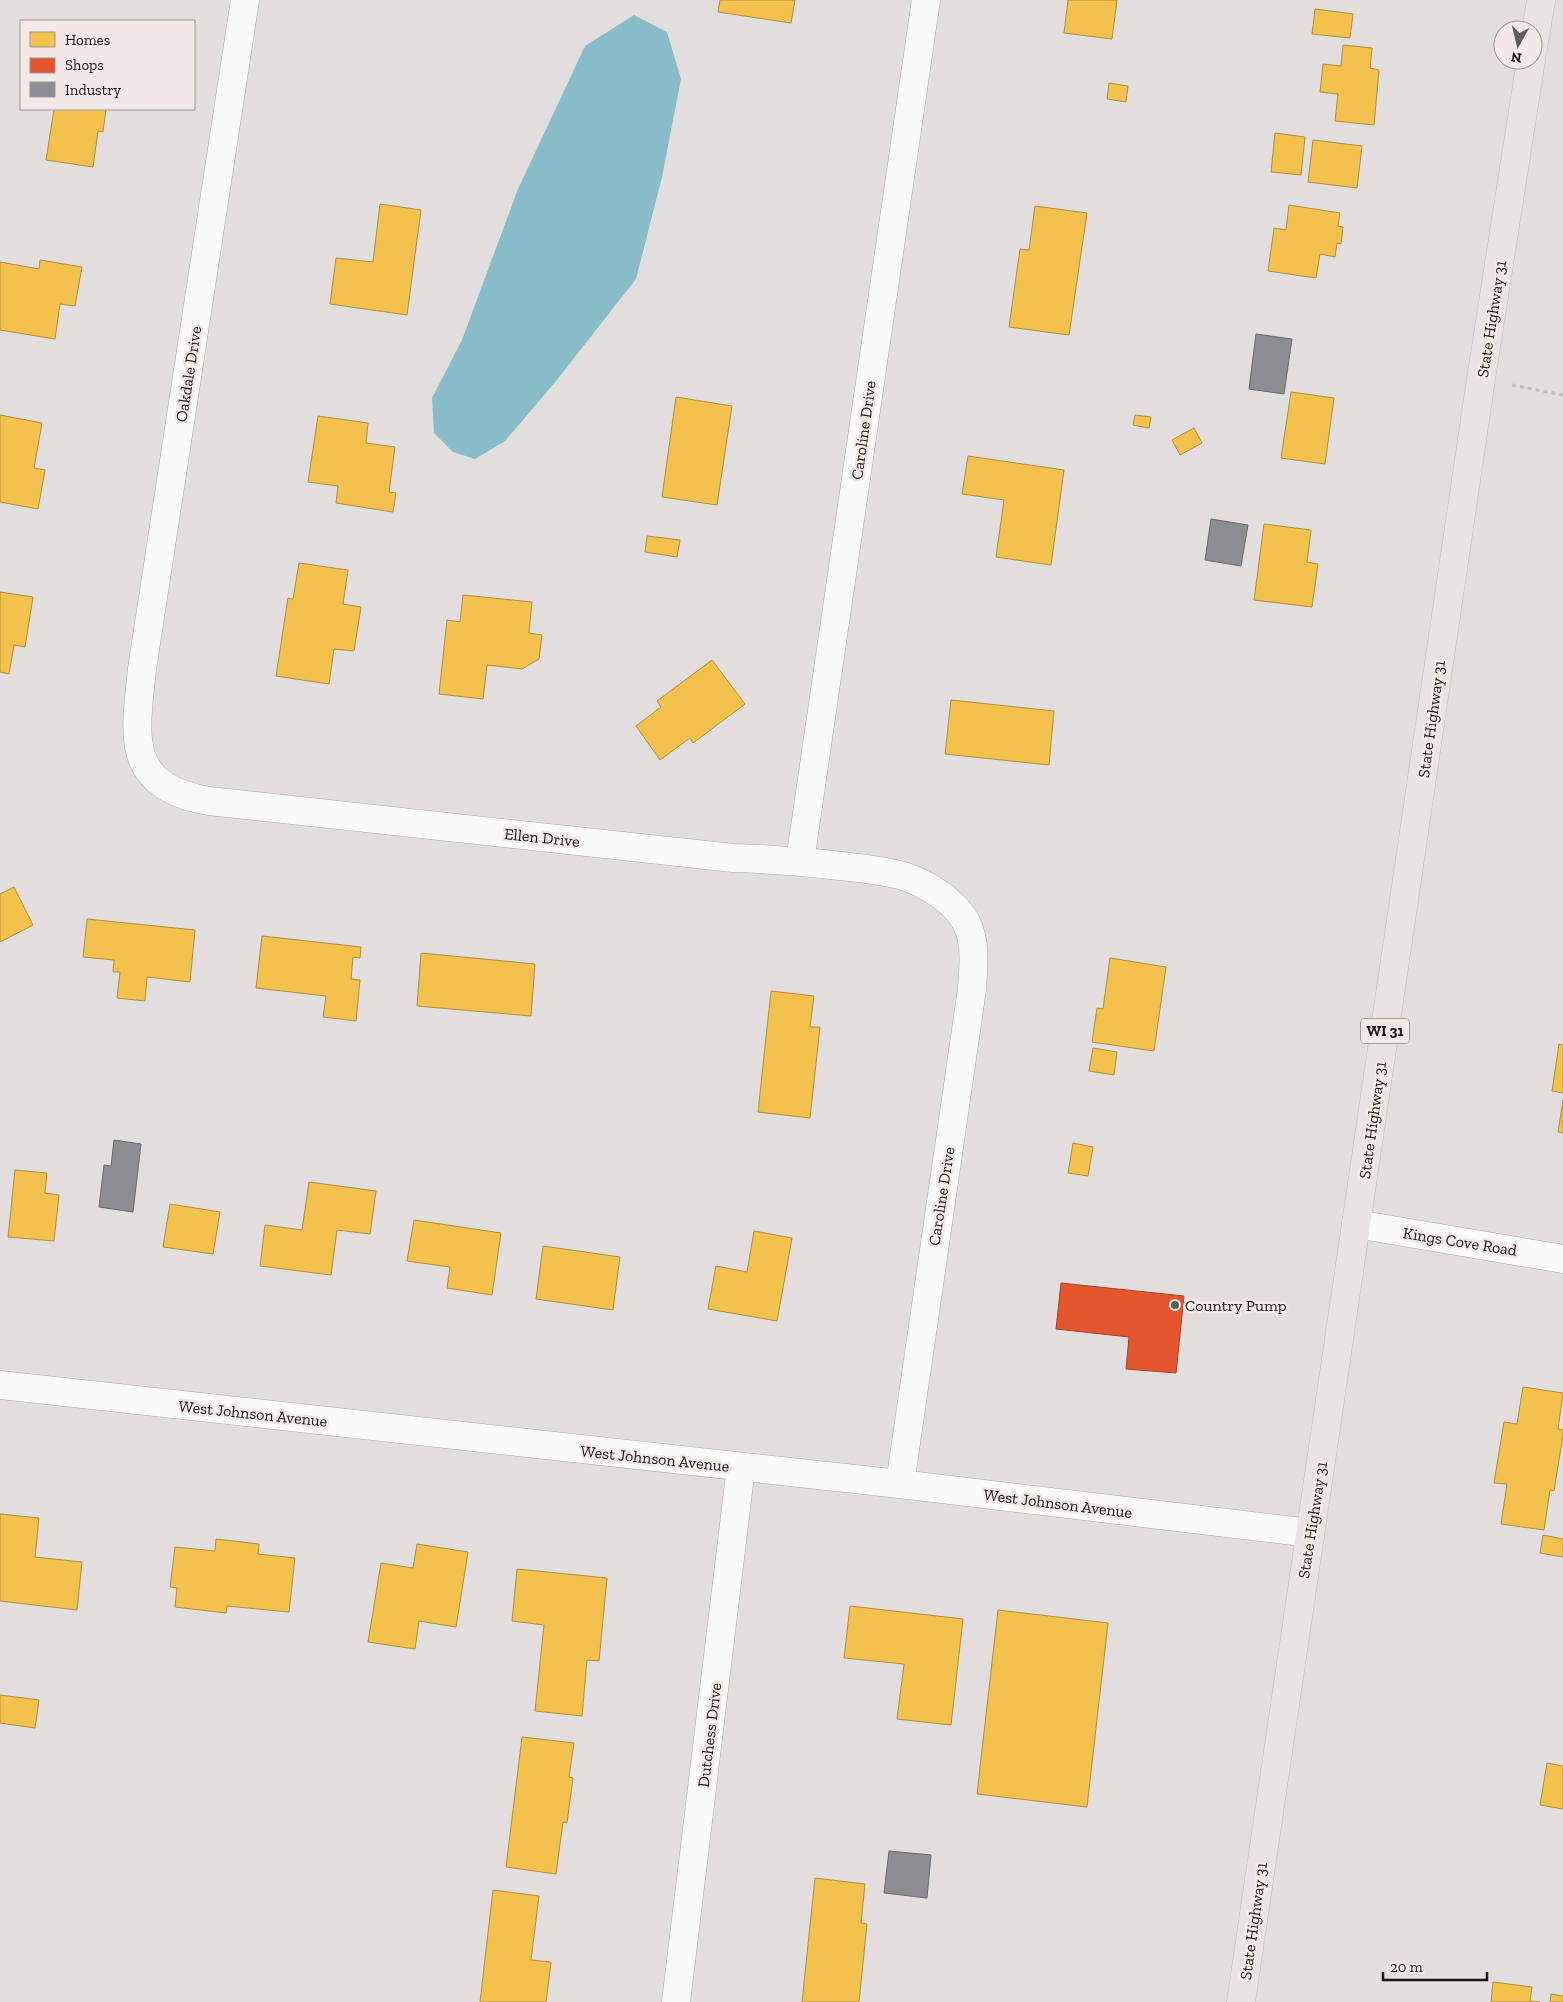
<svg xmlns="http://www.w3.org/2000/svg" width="1563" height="2002" font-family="'Zilla Slab',serif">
  <rect width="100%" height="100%" fill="#e2dedd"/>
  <path fill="#87bcc8" d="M 634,15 L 667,32 L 681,79 L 662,177 L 636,279 L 556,381 L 505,441 L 475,459 L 453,452 L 434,433 L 432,398 L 462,340 L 518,189 L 585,46 Z"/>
  <path fill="#f2c14e" stroke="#b18e3d" d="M 720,0 L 795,0 L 791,23 L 718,12 Z
    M 1068,0 L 1117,0 L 1112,39 L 1064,33 Z
    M 1315,9 L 1353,14 L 1350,38 L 1312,34 Z
    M 1343,45 L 1372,48 L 1370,68 L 1379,70 L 1374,125 L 1335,121 L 1338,94 L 1320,92 L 1323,64 L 1341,66 Z
    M 1109,83 L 1128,86 L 1126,102 L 1107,99 Z
    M 54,109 L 106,109 L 103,132 L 98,131 L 93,167 L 46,160 Z
    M 1275,133 L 1305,137 L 1301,175 L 1271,172 Z
    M 1313,140 L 1362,146 L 1357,188 L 1308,182 Z
    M 380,204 L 421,210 L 407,315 L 330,304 L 336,258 L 373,262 Z
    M 1289,205 L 1340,213 L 1338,226 L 1343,227 L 1341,244 L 1337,243 L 1335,257 L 1320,254 L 1316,278 L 1268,271 L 1274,228 L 1286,230 Z
    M 1035,206 L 1087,213 L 1069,335 L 1009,327 L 1020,249 L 1029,250 Z
    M 40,260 L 82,267 L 75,306 L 60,304 L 55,339 L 0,330 L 0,262 L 39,269 Z
    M 1291,392 L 1334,398 L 1325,464 L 1281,458 Z
    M 676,397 L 732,406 L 717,505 L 662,497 Z
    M 0,415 L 42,423 L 34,468 L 45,470 L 38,509 L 0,502 Z
    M 1135,415 L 1151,417 L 1149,428 L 1133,425 Z
    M 318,416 L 368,423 L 366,443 L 395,447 L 389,492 L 396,493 L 393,512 L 336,503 L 338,486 L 308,482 Z
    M 1194,428 L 1202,443 L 1180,455 L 1172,440 Z
    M 968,456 L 1064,470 L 1051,565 L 996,557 L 1004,500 L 962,494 Z
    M 1264,524 L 1311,530 L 1307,562 L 1318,564 L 1312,607 L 1254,600 Z
    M 647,536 L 680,540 L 677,557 L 645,552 Z
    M 299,563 L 348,570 L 343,604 L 361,607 L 354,651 L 334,649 L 329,684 L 276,676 L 288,598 L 293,599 Z
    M 0,592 L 33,597 L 25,647 L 14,645 L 9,674 L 0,672 Z
    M 463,595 L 532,602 L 529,633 L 542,635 L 539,659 L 522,669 L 487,665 L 483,699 L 439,694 L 447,620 L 460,622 Z
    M 712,660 L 745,704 L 693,743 L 690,738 L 660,760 L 636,726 L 661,707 L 657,701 Z
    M 951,700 L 1054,711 L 1049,765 L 945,754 Z
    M 14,887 L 33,925 L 0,942 L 0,894 Z
    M 87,919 L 195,930 L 190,982 L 147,977 L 145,1001 L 117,998 L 120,972 L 113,972 L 114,960 L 83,957 Z
    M 262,936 L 361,947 L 360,958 L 353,957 L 351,979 L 360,980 L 356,1021 L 323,1017 L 326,996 L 256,988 Z
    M 421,953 L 535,964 L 531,1016 L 417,1006 Z
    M 1110,958 L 1166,967 L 1154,1051 L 1092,1042 L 1097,1008 L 1103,1009 Z
    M 771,991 L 814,996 L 810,1027 L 820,1027 L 810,1118 L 758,1112 Z
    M 1559,1044 L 1563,1045 L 1563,1093 L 1552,1091 Z
    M 1093,1048 L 1117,1052 L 1114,1075 L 1089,1071 Z
    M 1563,1100 L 1563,1133 L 1558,1132 Z
    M 1073,1143 L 1093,1147 L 1088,1176 L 1068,1173 Z
    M 15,1170 L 47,1173 L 45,1193 L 59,1195 L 54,1241 L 8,1237 Z
    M 309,1182 L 376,1191 L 370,1234 L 337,1230 L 331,1275 L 260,1266 L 265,1225 L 302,1230 Z
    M 170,1204 L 220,1212 L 213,1254 L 163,1247 Z
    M 414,1220 L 501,1233 L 492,1295 L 447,1288 L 450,1267 L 407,1261 Z
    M 754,1231 L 792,1238 L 777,1321 L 708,1309 L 716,1266 L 747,1272 Z
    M 543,1246 L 620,1257 L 613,1310 L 536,1299 Z
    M 1523,1387 L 1563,1393 L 1558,1429 L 1563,1430 L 1563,1435 L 1554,1491 L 1550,1490 L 1544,1530 L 1501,1524 L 1507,1484 L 1494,1483 L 1504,1422 L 1517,1424 Z
    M 0,1514 L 39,1518 L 35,1557 L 82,1562 L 77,1610 L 0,1601 Z
    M 1543,1535 L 1563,1539 L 1563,1557 L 1540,1553 Z
    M 216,1539 L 259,1544 L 258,1554 L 295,1558 L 289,1612 L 227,1606 L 226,1613 L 175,1607 L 177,1588 L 170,1587 L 175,1547 L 215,1551 Z
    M 417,1544 L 468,1552 L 456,1627 L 419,1621 L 415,1649 L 368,1642 L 381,1563 L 413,1568 Z
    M 517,1569 L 607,1578 L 599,1661 L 587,1660 L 582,1716 L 535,1711 L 544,1625 L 512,1621 Z
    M 850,1606 L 963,1619 L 951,1725 L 897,1719 L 904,1664 L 844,1658 Z
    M 998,1610 L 1108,1623 L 1087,1807 L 977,1794 Z
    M 0,1695 L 39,1700 L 35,1728 L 0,1723 Z
    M 522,1737 L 574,1743 L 569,1777 L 573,1778 L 567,1823 L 563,1822 L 556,1874 L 506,1867 Z
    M 1547,1763 L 1563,1766 L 1563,1809 L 1540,1805 Z
    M 815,1878 L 865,1884 L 861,1923 L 867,1924 L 859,2002 L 802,2002 Z
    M 493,1890 L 539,1896 L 531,1960 L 551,1962 L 546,2002 L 480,2002 Z
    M 1493,1982 L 1532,1987 L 1530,2001 L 1540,2002 L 1491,2002 Z
    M 1551,1994 L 1563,1996 L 1563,2002 L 1550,2002 Z"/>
  <path fill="#e4572e" stroke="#a74427" d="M 1061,1283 L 1184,1296 L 1176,1373 L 1126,1369 L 1129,1337 L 1056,1329 Z"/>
  <path fill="#8d8d92" stroke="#6a6a6d" d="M 1256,334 L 1292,339 L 1284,394 L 1249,389 Z
    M 1211,519 L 1248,525 L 1241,566 L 1205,560 Z
    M 114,1140 L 141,1144 L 133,1212 L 99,1207 L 104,1165 L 111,1166 Z
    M 889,1851 L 931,1855 L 927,1898 L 884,1893 Z"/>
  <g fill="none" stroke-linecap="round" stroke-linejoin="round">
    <g stroke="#aba8a7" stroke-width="29">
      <path id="street" d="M 245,0 L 142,669 C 135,737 124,786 209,801 L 733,858 C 772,859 811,862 850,867 C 867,869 886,871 903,876 C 927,883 960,904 969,929 C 976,948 973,970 972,989 L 900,1484
        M 800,861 L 926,0
        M 1356,1224 L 1563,1259
        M 0,1385 L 900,1484 L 1310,1533
        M 676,2002 L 741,1467"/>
    </g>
    <g stroke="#bebcbc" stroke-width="29">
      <path id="primary" d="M 1533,49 L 1541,0
        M 1241,2002 L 1481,379 L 1531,60"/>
    </g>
    <path stroke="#bebcbc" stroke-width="3" stroke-dasharray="4 4" stroke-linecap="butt" d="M 1512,385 L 1563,395"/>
    <use href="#street" stroke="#fbfafa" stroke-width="28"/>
    <use href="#primary" stroke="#eae3e5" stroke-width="28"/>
  </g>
  <circle fill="#5f5d5c" stroke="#f3eae7" stroke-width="2" cx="1175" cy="1305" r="5"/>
  <g text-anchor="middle" stroke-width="5" stroke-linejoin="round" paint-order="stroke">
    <rect fill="#f3eae7" stroke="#5a5655" stroke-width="1" x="1361" y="1018.5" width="48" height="25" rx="4"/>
    <g font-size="15" font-weight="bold" fill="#191716">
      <text x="1385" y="1036">WI 31</text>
    </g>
    <g font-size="16" fill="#191716" stroke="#f3eae7">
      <text transform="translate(1491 319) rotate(-81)" y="6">State Highway 31</text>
      <text transform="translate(188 374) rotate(-81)" y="6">Oakdale Drive</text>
      <text transform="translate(863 430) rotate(-82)" y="6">Caroline Drive</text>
      <text transform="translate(1431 719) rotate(-82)" y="6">State Highway 31</text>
      <text transform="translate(542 837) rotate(6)" y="6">Ellen Drive</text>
      <text transform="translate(1372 1120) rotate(-82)" y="6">State Highway 31</text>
      <text transform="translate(941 1196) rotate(-81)" y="6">Caroline Drive</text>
      <text transform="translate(1460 1241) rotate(9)" y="6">Kings Cove Road</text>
      <text transform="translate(253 1413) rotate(6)" y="6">West Johnson Avenue</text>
      <text transform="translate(655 1458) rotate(6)" y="6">West Johnson Avenue</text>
      <text transform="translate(1058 1503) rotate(7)" y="6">West Johnson Avenue</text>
      <text transform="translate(1312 1520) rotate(-81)" y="6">State Highway 31</text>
      <text transform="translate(709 1735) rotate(-83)" y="6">Dutchess Drive</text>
      <text transform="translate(1253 1921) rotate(-82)" y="6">State Highway 31</text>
    </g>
    <g font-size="16" fill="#191716" stroke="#f3eae7" text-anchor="start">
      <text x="1185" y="1311">Country Pump</text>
    </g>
  </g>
  <rect x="20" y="20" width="175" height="90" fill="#f3eae7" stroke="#9c9693"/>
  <rect x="30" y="32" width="25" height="15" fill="#f2c14e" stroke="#9c9693"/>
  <text x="65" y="45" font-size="15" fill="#191716">Homes</text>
  <rect x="30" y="58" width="25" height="15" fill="#e4572e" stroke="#9c9693"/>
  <text x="65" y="70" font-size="15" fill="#191716">Shops</text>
  <rect x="30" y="82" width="25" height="15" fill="#8d8d92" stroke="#9c9693"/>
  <text x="65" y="95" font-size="15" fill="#191716">Industry</text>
  <g transform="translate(1518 45) rotate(188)"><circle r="24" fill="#f3eae7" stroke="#9c9693"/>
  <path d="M0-4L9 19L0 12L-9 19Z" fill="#5f5d5c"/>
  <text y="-8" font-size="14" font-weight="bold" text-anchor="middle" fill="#191716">N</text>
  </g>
  <path d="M1383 1972v8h104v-8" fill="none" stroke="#191716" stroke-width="2.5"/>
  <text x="1390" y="1972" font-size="15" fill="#191716" stroke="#f3eae7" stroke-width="4" paint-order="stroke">20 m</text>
</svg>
